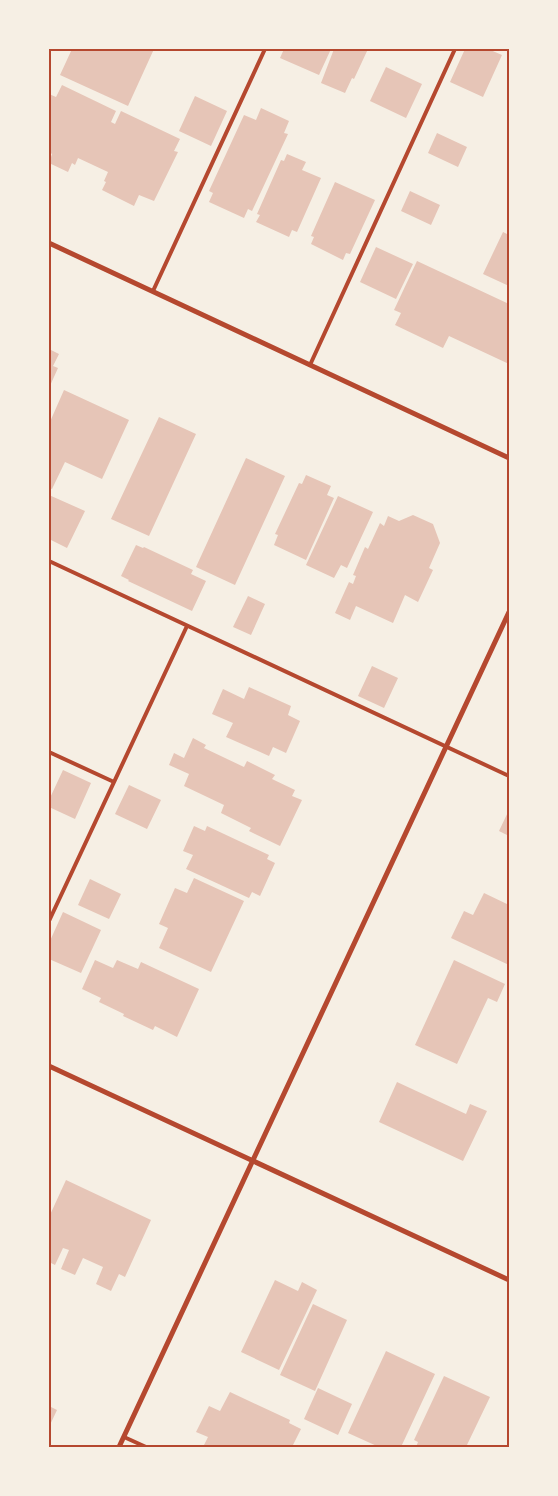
<svg xmlns="http://www.w3.org/2000/svg" width="558" height="1496" font-family="'PT Sans Narrow',sans-serif">
  <rect width="100%" height="100%" fill="#f6efe4"/>
  <path fill="#e6c5b7" d="M 72,49 L 154,49 L 128,106 L 60,75 Z
    M 284,49 L 331,49 L 319,75 L 280,58 Z
    M 334,49 L 368,49 L 354,79 L 352,78 L 345,93 L 321,83 Z
    M 465,49 L 488,49 L 502,55 L 483,97 L 450,82 Z
    M 386,67 L 422,84 L 406,118 L 370,101 Z
    M 62,85 L 116,111 L 111,122 L 115,124 L 121,111 L 180,139 L 174,151 L 178,152 L 154,201 L 139,195 L 134,206 L 102,190 L 106,182 L 104,181 L 108,172 L 78,158 L 75,165 L 72,163 L 68,172 L 49,163 L 52,154 L 49,152 L 49,94 L 56,97 Z
    M 195,96 L 227,111 L 211,146 L 179,131 Z
    M 261,108 L 289,121 L 284,133 L 288,134 L 252,211 L 248,209 L 244,218 L 209,202 L 213,193 L 209,191 L 244,115 L 256,120 Z
    M 437,133 L 467,147 L 458,167 L 428,153 Z
    M 287,154 L 306,162 L 302,170 L 321,178 L 297,232 L 292,230 L 289,237 L 256,222 L 260,215 L 257,214 L 281,160 L 284,161 Z
    M 335,182 L 375,200 L 350,254 L 346,253 L 343,260 L 311,244 L 314,237 L 311,236 Z
    M 410,191 L 440,205 L 431,225 L 401,211 Z
    M 503,232 L 509,235 L 509,286 L 483,274 Z
    M 376,247 L 413,264 L 396,299 L 360,282 Z
    M 417,261 L 509,304 L 509,364 L 449,336 L 443,348 L 395,325 L 401,313 L 394,310 Z
    M 49,349 L 59,354 L 53,366 L 58,368 L 49,388 Z
    M 64,390 L 129,420 L 102,479 L 65,462 L 52,489 L 49,488 L 49,424 Z
    M 159,417 L 196,434 L 149,536 L 111,519 Z
    M 246,458 L 285,476 L 235,585 L 196,567 Z
    M 306,475 L 331,486 L 327,495 L 334,498 L 306,560 L 274,545 L 278,535 L 275,534 L 299,483 L 302,484 Z
    M 49,495 L 85,511 L 67,548 L 49,539 Z
    M 338,496 L 373,512 L 347,568 L 341,565 L 334,578 L 306,565 Z
    M 413,515 L 433,524 L 440,543 L 429,568 L 433,570 L 418,602 L 405,595 L 393,623 L 356,606 L 350,620 L 335,613 L 349,582 L 353,584 L 356,576 L 353,575 L 365,547 L 368,549 L 380,523 L 384,526 L 388,516 L 399,521 Z
    M 136,545 L 143,548 L 144,547 L 193,570 L 191,574 L 206,581 L 192,611 L 128,581 L 129,580 L 121,576 Z
    M 248,596 L 265,604 L 251,635 L 233,627 Z
    M 372,666 L 398,678 L 384,708 L 358,696 Z
    M 249,687 L 291,706 L 288,715 L 300,721 L 286,753 L 273,747 L 269,756 L 226,737 L 233,723 L 212,714 L 223,689 L 244,699 Z
    M 193,738 L 206,745 L 204,748 L 244,767 L 247,761 L 275,775 L 272,779 L 295,790 L 292,796 L 302,800 L 280,846 L 249,831 L 251,828 L 221,813 L 224,805 L 184,786 L 189,774 L 169,765 L 174,753 L 184,758 Z
    M 63,770 L 91,783 L 75,819 L 49,807 L 49,800 Z
    M 129,785 L 161,800 L 147,829 L 115,814 Z
    M 509,810 L 509,836 L 499,831 Z
    M 194,826 L 205,831 L 207,826 L 269,855 L 267,859 L 275,863 L 260,896 L 252,892 L 249,898 L 186,869 L 193,855 L 183,851 Z
    M 194,878 L 244,901 L 211,972 L 159,948 L 168,928 L 159,924 L 175,888 L 187,893 Z
    M 90,879 L 121,894 L 109,919 L 78,905 Z
    M 484,893 L 509,905 L 509,965 L 451,938 L 464,911 L 473,915 Z
    M 63,912 L 101,930 L 81,973 L 49,959 L 49,943 Z
    M 95,960 L 113,968 L 117,960 L 138,969 L 141,962 L 199,989 L 177,1037 L 155,1026 L 153,1030 L 123,1016 L 124,1014 L 99,1002 L 101,998 L 82,989 Z
    M 454,960 L 505,984 L 497,1002 L 488,998 L 457,1064 L 415,1045 Z
    M 397,1082 L 466,1114 L 470,1104 L 487,1111 L 463,1161 L 379,1122 Z
    M 66,1180 L 151,1220 L 125,1277 L 119,1274 L 111,1291 L 96,1284 L 103,1267 L 83,1258 L 75,1275 L 61,1269 L 69,1250 L 63,1248 L 55,1265 L 49,1262 L 49,1217 Z
    M 275,1280 L 298,1291 L 302,1282 L 317,1290 L 279,1370 L 241,1352 Z
    M 313,1304 L 347,1320 L 315,1391 L 280,1375 Z
    M 386,1351 L 435,1374 L 401,1447 L 379,1447 L 348,1433 Z
    M 444,1376 L 490,1397 L 466,1447 L 416,1447 L 418,1442 L 414,1440 Z
    M 318,1388 L 352,1404 L 338,1435 L 304,1419 Z
    M 230,1392 L 290,1420 L 289,1423 L 301,1429 L 292,1447 L 203,1447 L 208,1437 L 196,1432 L 209,1406 L 220,1411 Z
    M 49,1406 L 57,1410 L 49,1427 Z"/>
  <g fill="none" stroke-linecap="round" stroke-linejoin="round">
    <path stroke="#b5482f" stroke-width="4" d="M 153,291 L 265,49
      M 310,365 L 455,49
      M 49,561 L 509,776
      M 49,752 L 114,782
      M 49,921 L 187,626
      M 124,1437 L 146,1447"/>
    <path stroke="#b5482f" stroke-width="5" d="M 49,243 L 509,458
      M 49,1066 L 509,1280
      M 119,1447 L 509,612"/>
  </g>
  <rect width="558" height="1496" fill="none" stroke="#f6efe4" stroke-width="100"/>
  <rect x="50" y="50" width="458" height="1396" fill="none" stroke="#b5482f" stroke-width="2"/>
</svg>
